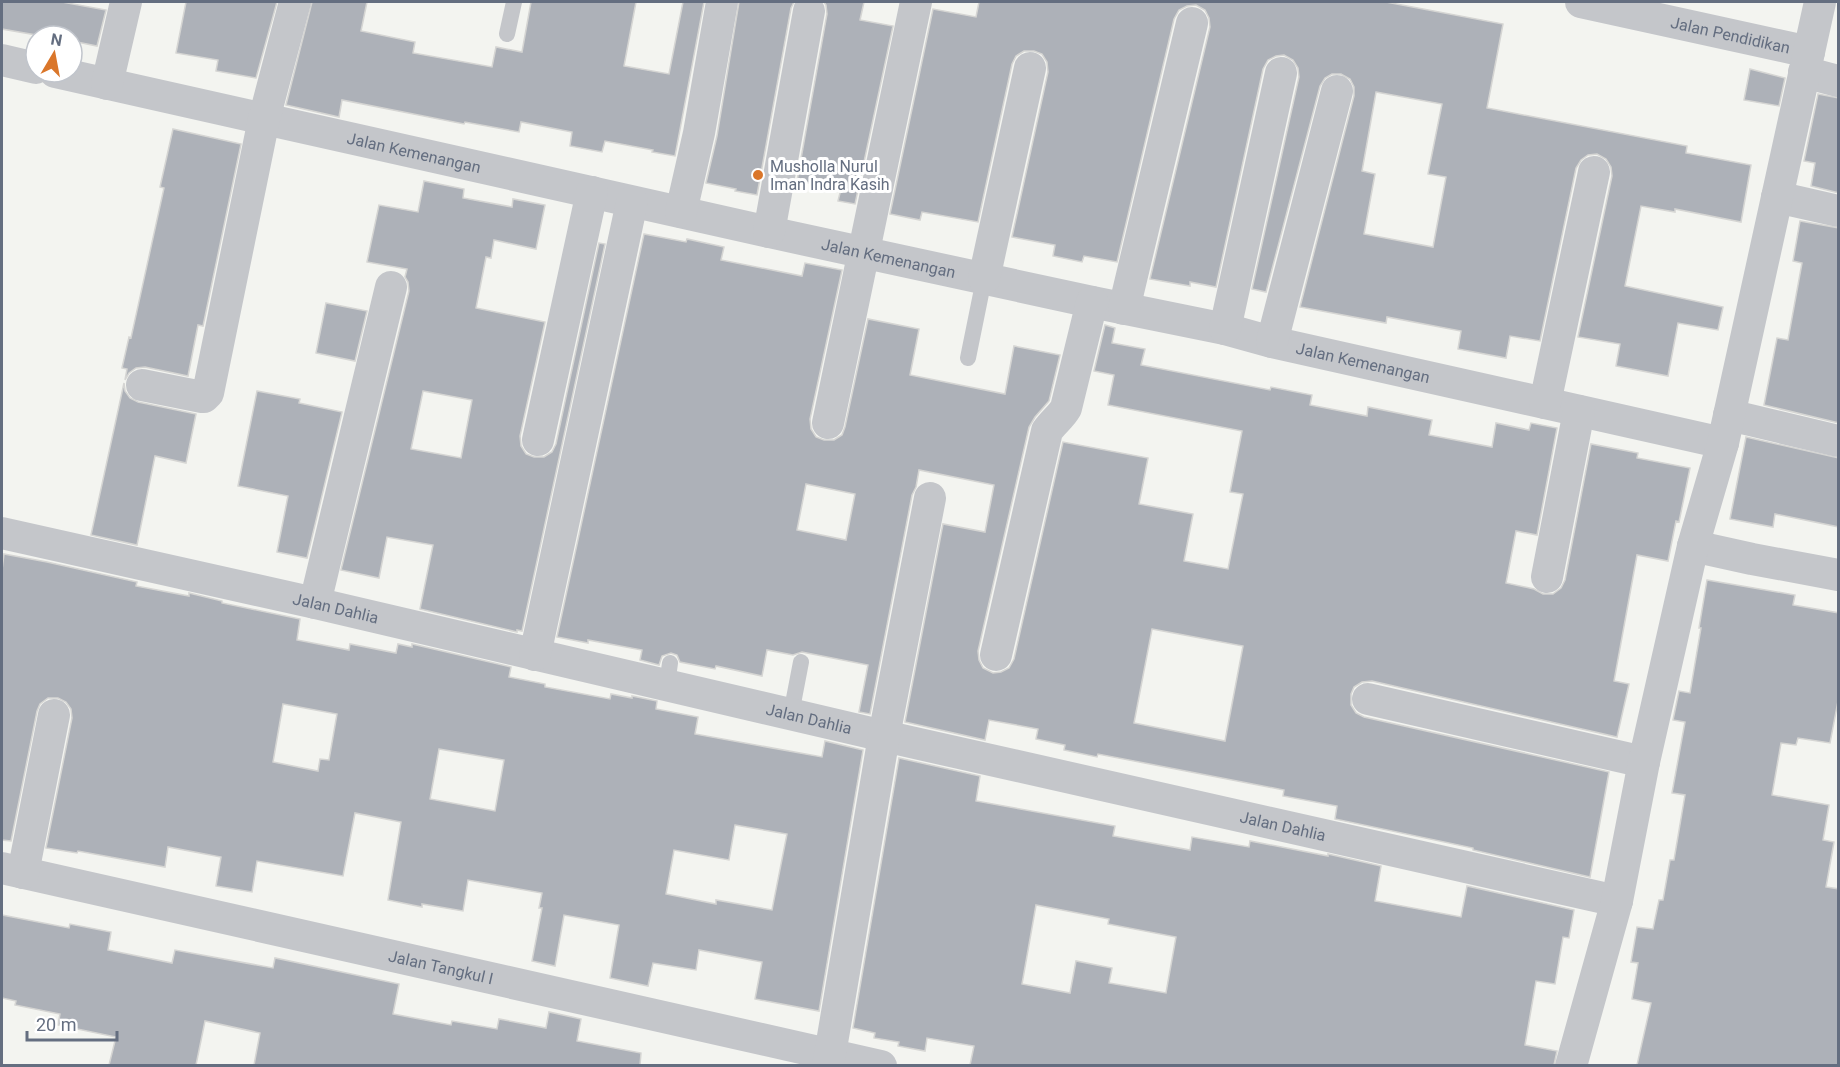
<svg xmlns="http://www.w3.org/2000/svg" width="1840" height="1067" font-family="Roboto,sans-serif">
  <rect width="100%" height="100%" fill="#f3f4f0"/>
  <path fill="#adb1b8" stroke="#d5d5d3" stroke-width="1.5" fill-rule="evenodd" d="M 2,2 L 62,2 L 106,10 L 97,46 L 72,41 L 72,36 L 42,36 L 2,29 Z
    M 186,2 L 277,2 L 256,78 L 216,71 L 218,60 L 176,53 Z
    M 312,2 L 367,2 L 361,31 L 415,42 L 413,53 L 492,67 L 496,47 L 522,52 L 531,2 L 636,2 L 624,66 L 669,74 L 683,2 L 704,2 L 675,156 L 652,152 L 653,150 L 605,141 L 602,152 L 570,146 L 572,132 L 521,122 L 519,132 L 465,122 L 464,124 L 342,100 L 339,117 L 286,105 Z
    M 739,2 L 794,2 L 791,8 L 757,195 L 735,191 L 736,189 L 706,183 L 717,136 Z
    M 824,2 L 864,2 L 860,20 L 893,26 L 855,204 L 838,201 L 841,189 L 797,181 L 827,14 L 826,5 Z
    M 979,2 L 1386,2 L 1503,24 L 1487,108 L 1687,146 L 1686,153 L 1751,165 L 1741,222 L 1675,209 L 1675,212 L 1641,206 L 1625,286 L 1723,307 L 1718,330 L 1678,323 L 1668,376 L 1616,366 L 1620,344 L 1578,337 L 1612,176 L 1611,167 L 1606,159 L 1597,154 L 1588,155 L 1581,160 L 1576,168 L 1540,341 L 1510,336 L 1506,358 L 1458,349 L 1461,331 L 1387,317 L 1386,323 L 1300,307 L 1354,96 L 1354,87 L 1350,79 L 1341,74 L 1332,74 L 1325,78 L 1320,86 L 1266,292 L 1252,289 L 1299,77 L 1298,68 L 1293,60 L 1284,55 L 1276,56 L 1268,60 L 1263,69 L 1216,287 L 1190,282 L 1190,286 L 1150,279 L 1210,27 L 1209,18 L 1205,10 L 1196,5 L 1187,6 L 1179,10 L 1174,19 L 1117,262 L 1084,256 L 1082,262 L 1053,256 L 1055,245 L 1012,237 L 1048,72 L 1047,62 L 1042,54 L 1034,51 L 1024,51 L 1016,56 L 1012,64 L 978,222 L 922,212 L 920,220 L 890,214 L 933,9 L 976,17 ZM 1376,92 L 1442,104 L 1428,174 L 1446,177 L 1433,247 L 1364,234 L 1375,174 L 1362,171 Z
    M 1750,69 L 1785,78 L 1779,106 L 1744,100 Z
    M 1818,94 L 1839,98 L 1839,193 L 1811,186 L 1815,163 L 1804,161 Z
    M 173,129 L 241,144 L 203,326 L 198,325 L 188,376 L 145,367 L 136,368 L 129,373 L 125,380 L 127,369 L 122,368 L 129,337 L 131,338 L 164,188 L 160,187 Z
    M 424,181 L 464,189 L 463,198 L 512,207 L 513,199 L 545,205 L 536,249 L 494,240 L 491,258 L 486,257 L 476,308 L 545,322 L 520,436 L 521,446 L 526,454 L 534,457 L 544,457 L 552,452 L 556,444 L 599,243 L 605,244 L 522,631 L 517,630 L 517,632 L 420,609 L 433,545 L 387,537 L 379,578 L 341,570 L 409,291 L 408,282 L 405,277 L 407,269 L 367,262 L 379,205 L 418,212 ZM 423,391 L 472,400 L 461,458 L 411,449 Z
    M 1800,221 L 1839,228 L 1839,423 L 1764,405 L 1777,338 L 1788,340 L 1802,263 L 1793,261 Z
    M 644,234 L 686,242 L 687,239 L 724,247 L 721,260 L 802,276 L 805,263 L 842,270 L 810,419 L 811,429 L 816,437 L 824,440 L 834,440 L 842,435 L 845,427 L 868,319 L 919,329 L 910,375 L 1005,394 L 1014,346 L 1060,355 L 1049,401 L 1035,417 L 1029,427 L 978,651 L 979,660 L 983,668 L 993,673 L 1001,672 L 1009,668 L 1014,659 L 1063,442 L 1148,458 L 1139,504 L 1193,514 L 1184,561 L 1228,569 L 1243,494 L 1230,492 L 1242,431 L 1108,405 L 1114,375 L 1094,371 L 1105,325 L 1115,328 L 1112,343 L 1145,349 L 1141,365 L 1270,390 L 1271,387 L 1312,395 L 1310,405 L 1367,416 L 1368,407 L 1432,420 L 1429,435 L 1492,447 L 1496,423 L 1529,430 L 1531,423 L 1557,428 L 1537,535 L 1516,531 L 1506,583 L 1534,589 L 1543,594 L 1553,594 L 1561,588 L 1565,580 L 1591,444 L 1638,453 L 1637,458 L 1690,468 L 1679,522 L 1676,521 L 1668,561 L 1637,555 L 1614,681 L 1629,684 L 1617,737 L 1372,681 L 1362,682 L 1354,687 L 1351,694 L 1351,705 L 1356,713 L 1364,717 L 1609,772 L 1590,877 L 1473,850 L 1473,848 L 1335,819 L 1337,806 L 1283,796 L 1284,790 L 1098,754 L 1097,757 L 1064,750 L 1065,745 L 1036,739 L 1038,729 L 989,720 L 985,740 L 905,722 L 943,524 L 985,532 L 994,485 L 919,470 L 916,487 L 912,495 L 870,714 L 859,712 L 868,665 L 802,652 L 793,655 L 767,650 L 762,676 L 716,666 L 715,669 L 680,662 L 677,655 L 671,653 L 662,656 L 659,665 L 640,660 L 642,650 L 588,640 L 588,643 L 557,637 ZM 806,484 L 855,494 L 846,540 L 797,530 ZM 1152,629 L 1243,646 L 1225,741 L 1134,723 Z
    M 326,303 L 367,311 L 355,361 L 316,353 Z
    M 124,383 L 125,391 L 130,398 L 138,402 L 196,414 L 186,463 L 155,456 L 137,545 L 91,535 Z
    M 257,391 L 300,399 L 299,403 L 342,412 L 307,558 L 277,552 L 288,496 L 238,486 Z
    M 1746,437 L 1839,458 L 1839,527 L 1775,514 L 1773,527 L 1730,519 Z
    M 4,554 L 47,562 L 137,582 L 136,586 L 189,596 L 189,593 L 222,601 L 222,603 L 300,619 L 297,640 L 349,650 L 350,644 L 396,653 L 398,644 L 412,647 L 412,644 L 511,667 L 509,677 L 545,684 L 545,687 L 610,699 L 611,694 L 632,698 L 632,696 L 657,701 L 656,709 L 698,717 L 695,734 L 822,757 L 825,741 L 863,750 L 819,1011 L 755,999 L 762,962 L 699,950 L 696,970 L 653,963 L 648,986 L 610,978 L 619,925 L 564,915 L 555,966 L 532,961 L 542,908 L 539,908 L 542,893 L 468,880 L 463,911 L 422,904 L 422,907 L 388,900 L 401,822 L 355,813 L 343,876 L 257,861 L 252,892 L 216,886 L 221,857 L 168,847 L 165,867 L 78,851 L 77,853 L 46,848 L 72,718 L 71,709 L 66,702 L 58,698 L 48,698 L 40,704 L 37,711 L 11,841 L 2,840 L 2,570 ZM 283,704 L 337,714 L 329,760 L 320,759 L 318,771 L 273,762 ZM 439,749 L 504,760 L 495,811 L 430,799 ZM 735,825 L 787,834 L 772,910 L 716,900 L 716,904 L 666,894 L 674,850 L 729,860 Z
    M 1707,580 L 1795,595 L 1793,605 L 1839,613 L 1839,696 L 1830,743 L 1798,738 L 1796,745 L 1781,743 L 1772,795 L 1829,805 L 1823,840 L 1834,842 L 1826,887 L 1839,889 L 1839,1065 L 1637,1065 L 1651,1003 L 1632,999 L 1638,963 L 1631,962 L 1637,927 L 1653,929 L 1659,900 L 1663,900 L 1670,860 L 1674,860 L 1685,795 L 1672,793 L 1685,722 L 1673,720 L 1679,691 L 1690,693 L 1701,628 L 1699,628 Z
    M 899,758 L 980,776 L 976,801 L 1115,826 L 1113,836 L 1190,850 L 1192,837 L 1249,847 L 1250,841 L 1328,856 L 1328,854 L 1381,866 L 1375,901 L 1461,917 L 1467,886 L 1574,910 L 1569,938 L 1563,937 L 1555,984 L 1536,981 L 1525,1045 L 1557,1051 L 1554,1065 L 970,1065 L 974,1046 L 927,1038 L 925,1051 L 898,1046 L 899,1042 L 874,1038 L 875,1033 L 853,1028 ZM 1036,905 L 1109,919 L 1108,924 L 1176,937 L 1166,993 L 1109,983 L 1112,968 L 1076,961 L 1070,993 L 1022,984 Z
    M 2,915 L 69,928 L 70,924 L 111,932 L 108,950 L 172,963 L 175,950 L 273,968 L 275,958 L 399,984 L 393,1014 L 451,1025 L 452,1021 L 497,1029 L 499,1019 L 546,1028 L 549,1012 L 581,1019 L 577,1041 L 641,1053 L 640,1065 L 254,1065 L 260,1033 L 205,1021 L 196,1065 L 109,1065 L 116,1037 L 58,1025 L 60,1014 L 15,1005 L 16,1001 L 2,998 Z"/>
  <g fill="none" stroke-linecap="round" stroke-linejoin="round">
    <path stroke="#c4c6ca" stroke-width="16" d="M 507,34 L 514,2
      M 968,358 L 984,279
      M 667,685 L 670,663
      M 791,714 L 801,662"/>
    <g stroke="#c4c6ca" stroke-width="32">
      <path id="s1" d="M 1581,2 L 1809,52"/>
      <path d="M 2,60 L 36,68"/>
      <path id="s2" d="M 55,72 L 769,232 L 1092,302 L 1225,329 L 1272,342 L 1723,443"/>
      <path d="M 1804,72 L 1838,81"/>
      <path d="M 107,84 L 126,2"/>
      <path d="M 1777,197 L 1838,211"/>
      <path d="M 681,212 L 699,133 L 722,2"/>
      <path d="M 769,232 L 809,11"/>
      <path d="M 984,279 L 1030,68"/>
      <path d="M 1124,309 L 1192,23"/>
      <path d="M 1225,329 L 1281,73"/>
      <path d="M 1272,342 L 1337,91"/>
      <path d="M 142,385 L 202,397 L 204,397 L 208,393 L 264,119 L 295,2"/>
      <path d="M 1545,403 L 1594,172"/>
      <path d="M 1729,415 L 1838,441"/>
      <path d="M 828,423 L 916,2"/>
      <path d="M 538,440 L 592,192"/>
      <path id="s3" d="M 2,533 L 315,603 L 884,736 L 1617,901"/>
      <path d="M 1693,546 L 1752,559 L 1838,575"/>
      <path d="M 1547,577 L 1579,411"/>
      <path d="M 315,603 L 391,287"/>
      <path d="M 535,655 L 632,202"/>
      <path d="M 996,655 L 1047,431 C 1053,422 1061,417 1066,408 L 1092,302"/>
      <path d="M 1368,699 L 1644,762"/>
      <path id="s4" d="M 2,868 L 881,1066"/>
      <path d="M 23,873 L 54,715"/>
      <path d="M 828,1066 L 884,736 L 930,498"/>
      <path d="M 1571,1066 L 1617,901 L 1644,762 L 1693,546 L 1723,443 L 1820,2"/>
    </g>
  </g>
  <circle fill="#da762a" stroke="#fff" stroke-width="2" cx="758" cy="175" r="6"/>
  <g text-anchor="middle" stroke-width="6" stroke-linejoin="round" paint-order="stroke">
    <g font-size="16" fill="#646e80" stroke="#fff">
      <text dy="6" stroke="none"><textPath href="#s1" startOffset="153">Jalan Pendidikan</textPath></text>
      <text dy="6" stroke="none"><textPath href="#s2" startOffset="368">Jalan Kemenangan</textPath></text>
      <text dy="6" stroke="none"><textPath href="#s2" startOffset="854">Jalan Kemenangan</textPath></text>
      <text dy="6" stroke="none"><textPath href="#s2" startOffset="1340">Jalan Kemenangan</textPath></text>
      <text dy="6" stroke="none"><textPath href="#s3" startOffset="342">Jalan Dahlia</textPath></text>
      <text dy="6" stroke="none"><textPath href="#s3" startOffset="828">Jalan Dahlia</textPath></text>
      <text dy="6" stroke="none"><textPath href="#s3" startOffset="1314">Jalan Dahlia</textPath></text>
      <text dy="6" stroke="none"><textPath href="#s4" startOffset="450">Jalan Tangkul I</textPath></text>
    </g>
    <g font-size="16" fill="#646e80" stroke="#fff" text-anchor="start">
      <text x="770" y="172">Musholla Nurul<tspan x="770" dy="18">Iman Indra Kasih</tspan></text>
    </g>
  </g>
  <rect width="1840" height="1067" fill="none" stroke="#646e80" stroke-width="6"/>
  <g transform="translate(54 54) rotate(10)"><circle r="28" fill="#ffffff" stroke="#c1c5cc" stroke-width="1.5"/>
  <path d="M0-4.5L10 22L0 15L-10 22Z" fill="#da762a"/>
  <text y="-9" font-size="16" font-weight="bold" text-anchor="middle" fill="#646e80">N</text>
  </g>
  <path d="M27 1031v9h90v-9" fill="none" stroke="#646e80" stroke-width="3"/>
  <text x="36" y="1031" font-size="18" fill="#646e80" stroke="#ffffff" stroke-width="4.5" paint-order="stroke">20 m</text>
</svg>
